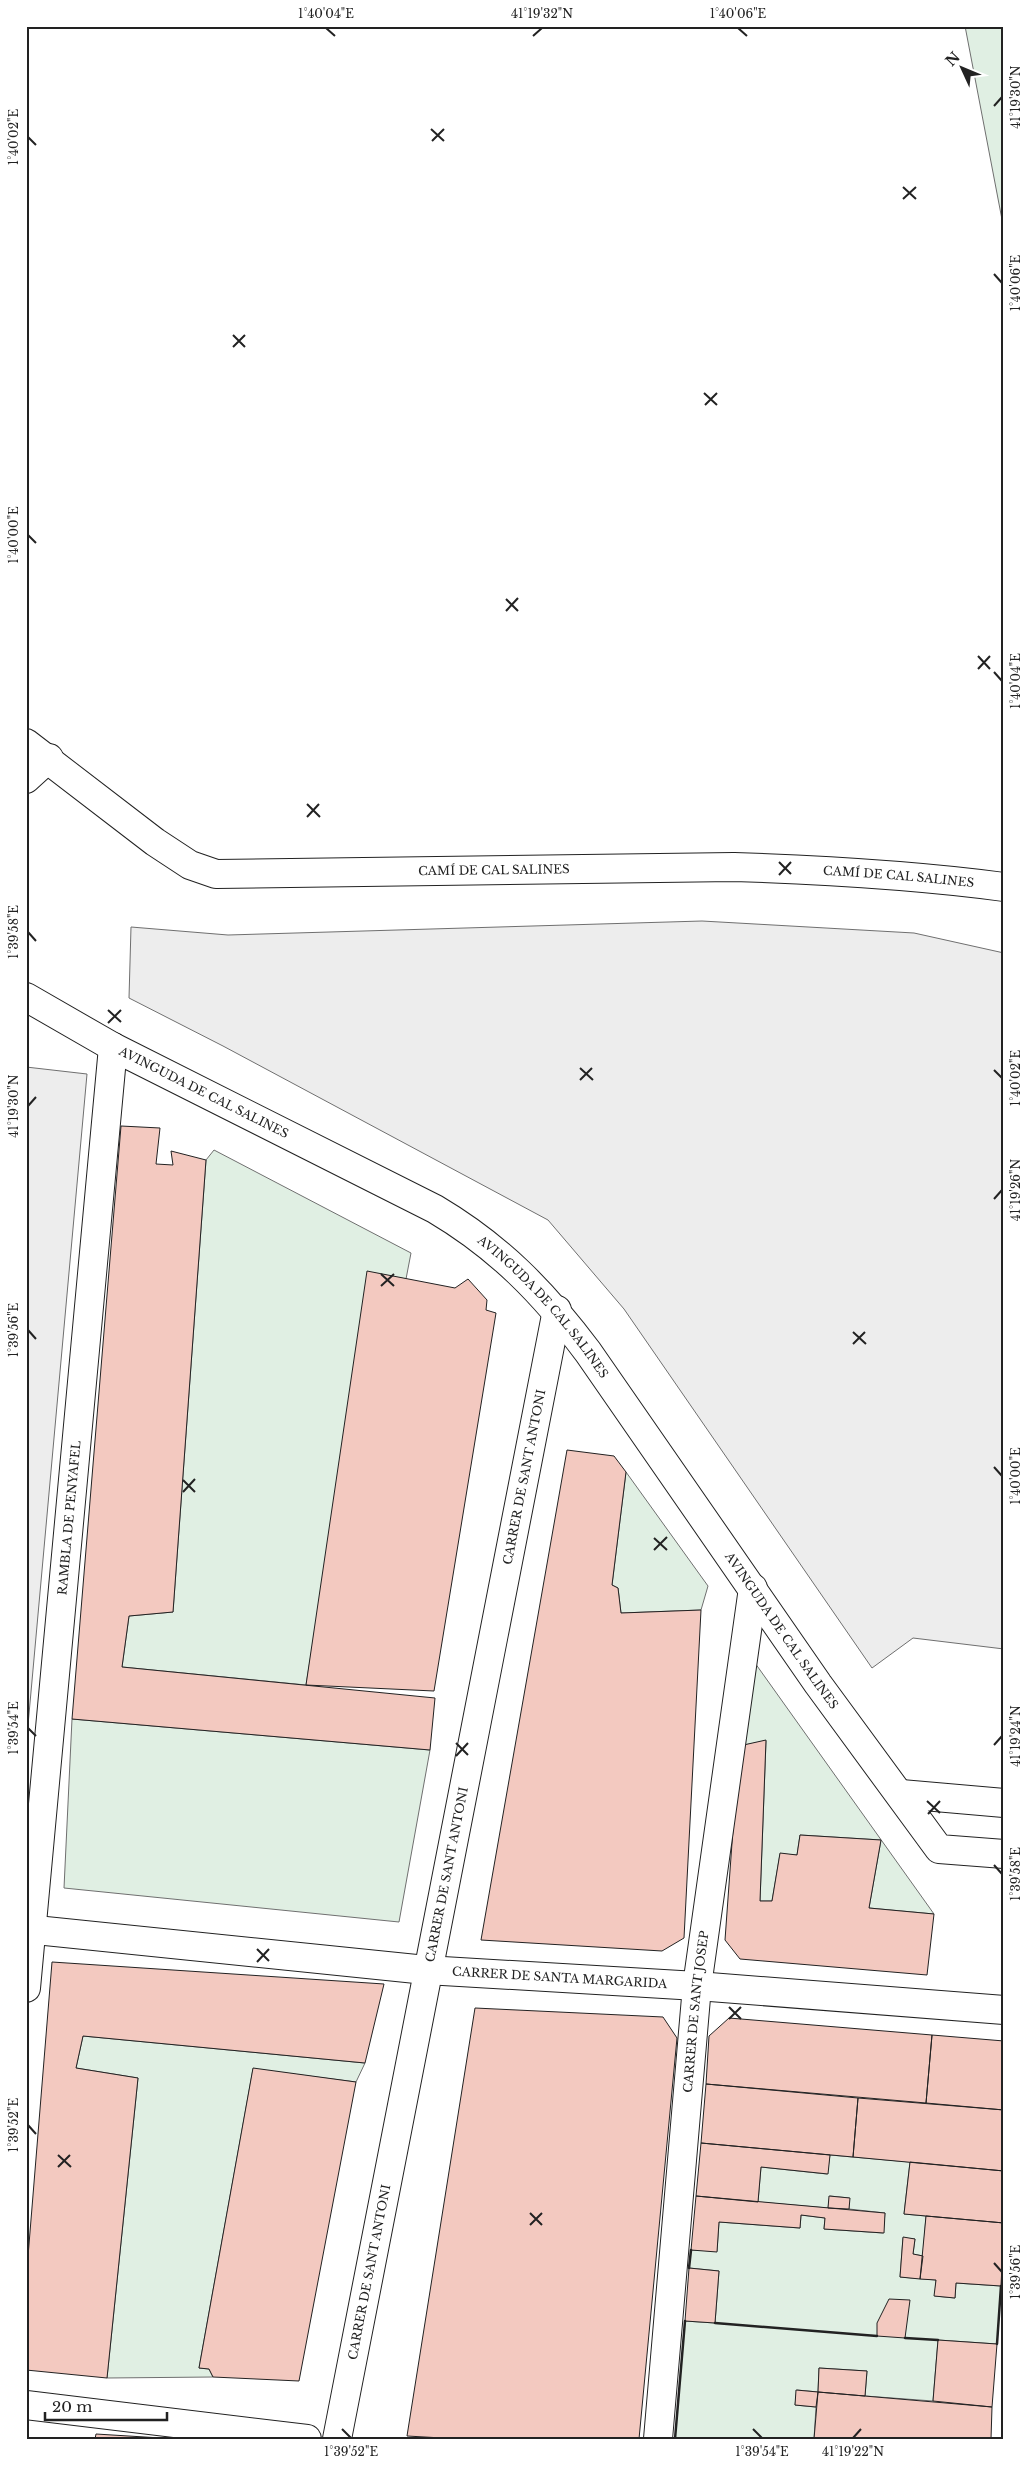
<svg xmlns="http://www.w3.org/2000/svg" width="1030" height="2465" font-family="'Libre Baskerville',serif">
  <rect width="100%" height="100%" fill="#fff"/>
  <path fill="#e0efe3" stroke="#6f6f6f" d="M 965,26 L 1004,26 L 1004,230 Z
    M 214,1150 L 411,1253 L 406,1279 L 374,1273 L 306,1685 L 122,1667 L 129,1616 L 173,1612 L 206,1160 Z
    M 626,1472 L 708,1586 L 701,1610 L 621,1613 L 618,1588 L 612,1585 Z
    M 755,1663 L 934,1914 L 869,1908 L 881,1840 L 800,1835 L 797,1855 L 780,1854 L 772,1901 L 760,1901 L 766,1741 L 739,1746 Z
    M 72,1719 L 430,1750 L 399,1922 L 64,1888 Z
    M 83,2036 L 365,2063 L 356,2082 L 253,2069 L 199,2368 L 209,2369 L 213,2377 L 107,2378 L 138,2078 L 76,2068 Z
    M 830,2155 L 910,2162 L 904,2214 L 926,2216 L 923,2256 L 913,2254 L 915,2239 L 903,2238 L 900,2277 L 936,2280 L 935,2296 L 955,2298 L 956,2283 L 1001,2286 L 997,2344 L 938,2340 L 933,2401 L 865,2396 L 867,2371 L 819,2368 L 818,2392 L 797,2390 L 795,2405 L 816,2407 L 814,2439 L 675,2439 L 685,2321 L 715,2323 L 719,2271 L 689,2268 L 691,2250 L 717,2251 L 719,2222 L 800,2228 L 801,2215 L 825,2218 L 824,2229 L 883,2233 L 885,2213 L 849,2209 L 849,2198 L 830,2196 L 828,2208 L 758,2202 L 761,2167 L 827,2174 Z"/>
  <path fill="#ededed" stroke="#6f6f6f" d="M 702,921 L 914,933 L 1004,953 L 1004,1649 L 913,1638 L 872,1668 L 624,1309 L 548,1220 L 223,1046 L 129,998 L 131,927 L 228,935 Z
    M 26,1067 L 87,1074 L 26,1747 Z"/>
  <path fill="#f3c9c0" stroke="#222" d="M 121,1126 L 160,1128 L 156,1164 L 173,1165 L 171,1151 L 206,1160 L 173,1612 L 129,1616 L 122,1667 L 435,1698 L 430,1750 L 72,1719 Z
    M 367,1271 L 455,1288 L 468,1279 L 487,1300 L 486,1310 L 496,1313 L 434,1691 L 306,1685 Z
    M 567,1450 L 614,1456 L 626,1472 L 612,1585 L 618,1588 L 621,1613 L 701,1610 L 684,1938 L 662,1951 L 481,1940 Z
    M 766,1740 L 760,1901 L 772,1901 L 780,1853 L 797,1855 L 800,1835 L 881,1840 L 869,1908 L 934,1914 L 927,1975 L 740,1959 L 725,1940 L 739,1746 Z
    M 52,1962 L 384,1984 L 365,2063 L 83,2036 L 76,2068 L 138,2078 L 107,2378 L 26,2370 L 26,2281 Z
    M 475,2008 L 663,2017 L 677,2038 L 639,2439 L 460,2439 L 407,2436 Z
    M 729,2018 L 932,2035 L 926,2103 L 706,2084 L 709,2036 Z
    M 932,2035 L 1004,2041 L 1004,2110 L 926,2103 Z
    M 253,2068 L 356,2082 L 299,2381 L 213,2377 L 209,2369 L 199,2368 Z
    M 706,2084 L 858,2098 L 853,2157 L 701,2143 Z
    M 858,2098 L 1004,2110 L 1004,2171 L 853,2157 Z
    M 701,2143 L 830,2155 L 828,2174 L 761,2167 L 758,2202 L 696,2196 Z
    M 910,2162 L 1004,2171 L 1004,2223 L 904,2214 Z
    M 696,2196 L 885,2213 L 884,2233 L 824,2229 L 825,2218 L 801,2215 L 800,2228 L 719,2222 L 717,2252 L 691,2250 Z
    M 829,2196 L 850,2198 L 849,2209 L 828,2208 Z
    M 926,2216 L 1004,2223 L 1001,2286 L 956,2283 L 955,2298 L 934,2296 L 936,2280 L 920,2279 Z
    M 903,2237 L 915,2239 L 913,2254 L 923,2256 L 920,2279 L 900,2277 Z
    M 689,2268 L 719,2271 L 715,2323 L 685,2321 Z
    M 889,2299 L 910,2300 L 905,2338 L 877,2336 L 877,2323 Z
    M 938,2340 L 997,2344 L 992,2407 L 933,2401 Z
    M 819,2368 L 867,2371 L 865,2396 L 818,2392 Z
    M 796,2390 L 818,2392 L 816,2407 L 795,2405 Z
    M 818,2392 L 992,2407 L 991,2439 L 814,2439 Z
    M 96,2434 L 177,2439 L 95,2439 Z"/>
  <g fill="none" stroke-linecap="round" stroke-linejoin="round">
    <g stroke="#222" stroke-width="30">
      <g id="street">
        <path id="s1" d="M 26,743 L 155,842 L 190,865 L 216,874 L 734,867 C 824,870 914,875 1004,887"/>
        <path d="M 26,779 L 49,758"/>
        <path id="s2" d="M 26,997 L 113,1047 L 435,1209 C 499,1247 543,1292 588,1352 L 818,1684 L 939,1849 L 1004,1854"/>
        <path d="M 901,1794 L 1004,1803"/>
        <path id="s3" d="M 26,1929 L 426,1970 L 697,1986 L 1004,2010"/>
        <path id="s4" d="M 26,1988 L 113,1047"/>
        <path d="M 26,2405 L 307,2439"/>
        <path id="s5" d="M 337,2439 L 557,1310"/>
        <path id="s6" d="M 658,2439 L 697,1986 L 753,1588"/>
      </g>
    </g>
    <use href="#street" stroke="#fff" stroke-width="28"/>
    <path stroke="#222" stroke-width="2.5" d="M 689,2268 L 691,2250
      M 715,2323 L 877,2336
      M 905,2338 L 938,2340
      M 997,2344 L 1001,2286
      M 675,2439 L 685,2321"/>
  </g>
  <path fill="none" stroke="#222" stroke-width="2" d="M 326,28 L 335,36M 738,28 L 747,36M 533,36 L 542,28M 994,106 L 1002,97M 431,129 L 444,141M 28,137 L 36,145M 432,141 L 444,129M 903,187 L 916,199M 903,199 L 916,187M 994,274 L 1002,283M 233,335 L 245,347M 233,347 L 245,335M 704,393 L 717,405M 705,405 L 717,393M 28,535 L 36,543M 506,599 L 518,611M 506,611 L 518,598M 978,656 L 990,669M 978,669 L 990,656M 994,672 L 1002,681M 307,804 L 320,817M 307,817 L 319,804M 779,862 L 791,874M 779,875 L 791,862M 28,932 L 36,941M 108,1010 L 121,1022M 108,1023 L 121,1010M 580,1068 L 593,1080M 994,1070 L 1002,1078M 580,1080 L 592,1068M 28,1106 L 36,1097M 994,1199 L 1002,1190M 381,1274 L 394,1286M 381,1286 L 394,1274M 28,1330 L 36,1339M 853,1332 L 866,1344M 853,1344 L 865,1332M 994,1467 L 1002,1476M 183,1480 L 195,1492M 183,1492 L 195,1479M 654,1538 L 667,1550M 654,1550 L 667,1537M 28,1728 L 36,1736M 456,1743 L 468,1755M 994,1745 L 1002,1736M 456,1756 L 468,1743M 927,1801 L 940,1813M 928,1814 L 940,1801M 994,1865 L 1002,1874M 257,1949 L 269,1961M 257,1962 L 269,1949M 729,2007 L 741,2019M 729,2019 L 741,2007M 28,2125 L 36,2134M 58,2155 L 71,2167M 58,2167 L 70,2155M 530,2213 L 542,2225M 530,2225 L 542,2213M 994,2263 L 1002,2272M 342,2429 L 351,2438M 753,2429 L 762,2438M 853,2438 L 861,2429"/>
  <g text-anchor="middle" stroke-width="4" stroke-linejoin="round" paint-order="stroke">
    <g font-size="12" fill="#222" stroke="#fff">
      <text dy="4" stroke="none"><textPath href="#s1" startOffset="510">CAMÍ DE CAL SALINES</textPath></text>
      <text dy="4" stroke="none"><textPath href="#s1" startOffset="915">CAMÍ DE CAL SALINES</textPath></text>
      <text dy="4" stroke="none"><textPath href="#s2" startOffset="202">AVINGUDA DE CAL SALINES</textPath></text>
      <text dy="4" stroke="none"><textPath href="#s2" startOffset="608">AVINGUDA DE CAL SALINES</textPath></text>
      <text dy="4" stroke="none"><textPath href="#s5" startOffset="980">CARRER DE SANT ANTONI</textPath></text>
      <text dy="4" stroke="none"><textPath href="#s4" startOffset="472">RAMBLA DE PENYAFEL</textPath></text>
      <text dy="4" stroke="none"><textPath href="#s2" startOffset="1011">AVINGUDA DE CAL SALINES</textPath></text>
      <text dy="4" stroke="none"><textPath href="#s5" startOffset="575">CARRER DE SANT ANTONI</textPath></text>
      <text dy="4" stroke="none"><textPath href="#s3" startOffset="536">CARRER DE SANTA MARGARIDA</textPath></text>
      <text dy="4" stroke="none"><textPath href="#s6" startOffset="429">CARRER DE SANT JOSEP</textPath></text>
      <text dy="4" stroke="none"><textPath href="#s5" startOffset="170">CARRER DE SANT ANTONI</textPath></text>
    </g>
  </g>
  <rect width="1030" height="2465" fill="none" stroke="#ffffff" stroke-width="55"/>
  <g transform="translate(962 68) rotate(314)" stroke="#ffffff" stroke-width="4" paint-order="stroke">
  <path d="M0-4L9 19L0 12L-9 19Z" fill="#222222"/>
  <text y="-8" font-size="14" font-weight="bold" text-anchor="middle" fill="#222222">N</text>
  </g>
  <path d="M45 2412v8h122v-8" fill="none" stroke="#222222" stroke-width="2.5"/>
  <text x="52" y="2412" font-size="15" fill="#222222" stroke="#ffffff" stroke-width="4" paint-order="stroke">20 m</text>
  <rect x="28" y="28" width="974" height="2410" fill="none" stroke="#222" stroke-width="2"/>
  <g font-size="12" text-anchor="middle" fill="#222">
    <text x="326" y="18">1°40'04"E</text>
    <text x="542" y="18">41°19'32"N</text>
    <text x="738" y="18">1°40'06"E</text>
    <text transform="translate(1016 97) rotate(-90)" y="4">41°19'30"N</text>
    <text transform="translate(14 137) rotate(-90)" y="4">1°40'02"E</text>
    <text transform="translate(1016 283) rotate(-90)" y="4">1°40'06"E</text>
    <text transform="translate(14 535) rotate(-90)" y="4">1°40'00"E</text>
    <text transform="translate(1016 681) rotate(-90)" y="4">1°40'04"E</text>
    <text transform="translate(14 932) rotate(-90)" y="4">1°39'58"E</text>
    <text transform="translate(1016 1078) rotate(-90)" y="4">1°40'02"E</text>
    <text transform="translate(14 1106) rotate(-90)" y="4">41°19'30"N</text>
    <text transform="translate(1016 1190) rotate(-90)" y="4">41°19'26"N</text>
    <text transform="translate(14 1330) rotate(-90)" y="4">1°39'56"E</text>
    <text transform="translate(1016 1476) rotate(-90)" y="4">1°40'00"E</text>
    <text transform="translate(14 1728) rotate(-90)" y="4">1°39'54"E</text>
    <text transform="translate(1016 1736) rotate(-90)" y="4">41°19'24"N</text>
    <text transform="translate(1016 1874) rotate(-90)" y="4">1°39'58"E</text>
    <text transform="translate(14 2125) rotate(-90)" y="4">1°39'52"E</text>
    <text transform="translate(1016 2272) rotate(-90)" y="4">1°39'56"E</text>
    <text x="351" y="2456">1°39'52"E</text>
    <text x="762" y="2456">1°39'54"E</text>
    <text x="853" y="2456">41°19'22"N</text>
  </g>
</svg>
